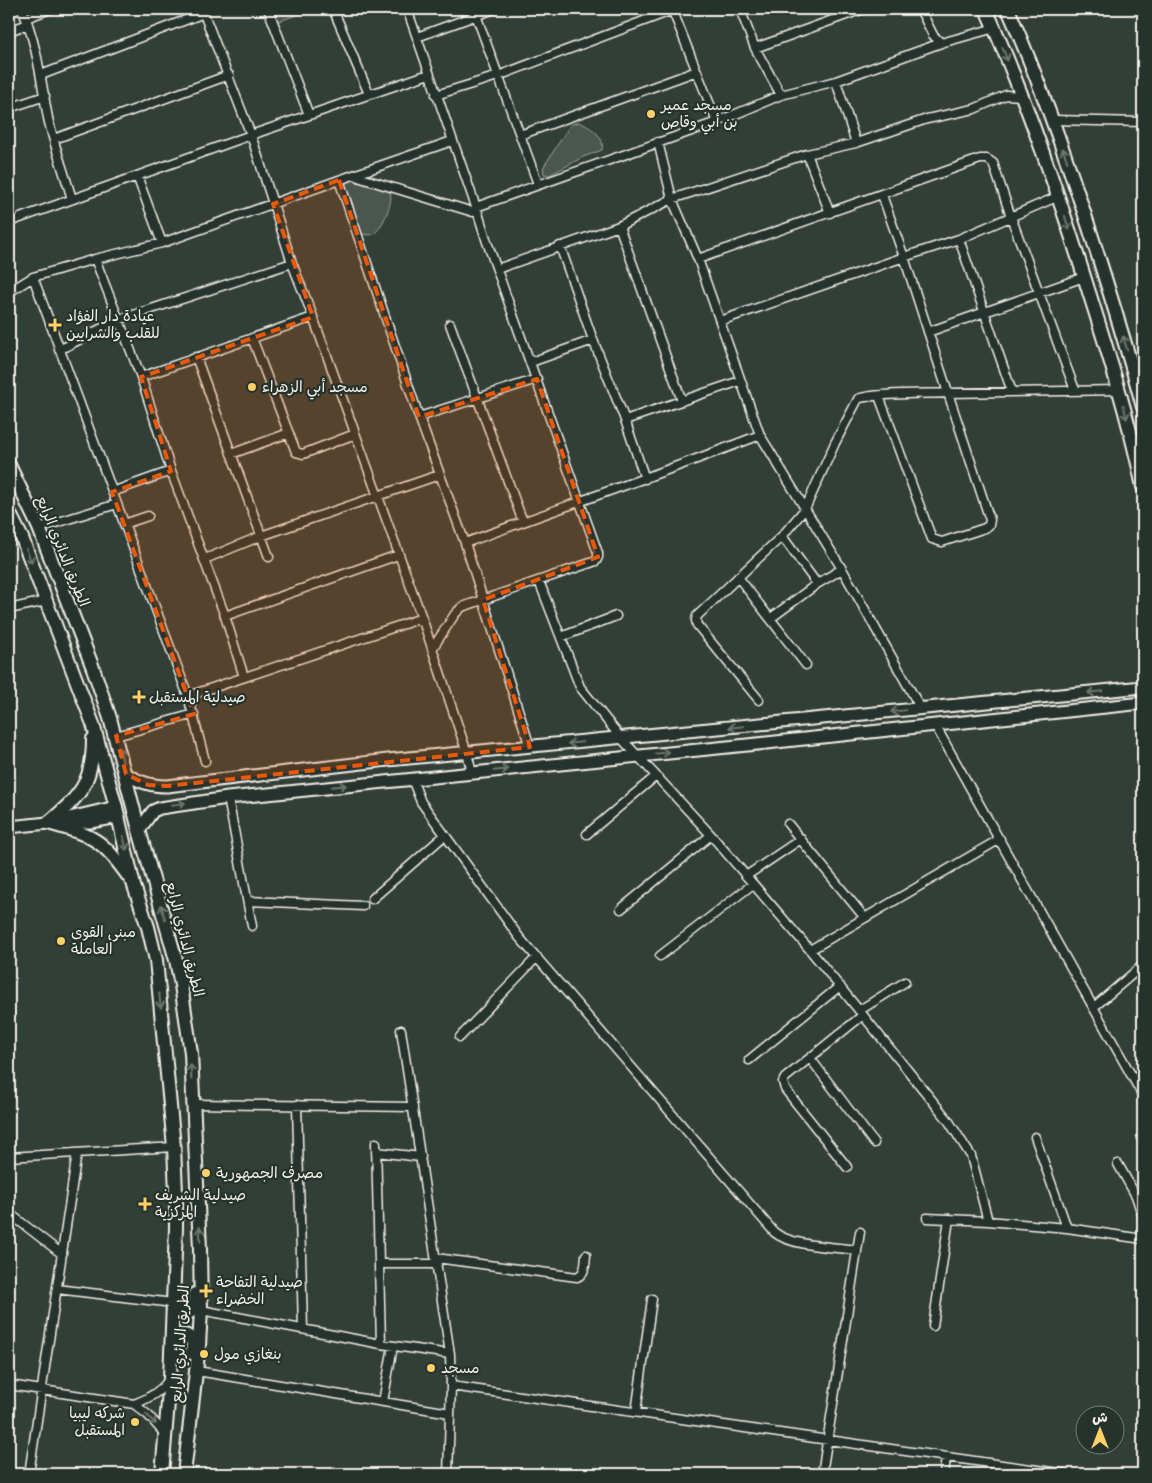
<svg xmlns="http://www.w3.org/2000/svg" width="1152" height="1483" font-family="Mynerve,'Playpen Sans Arabic',sans-serif">
  <rect width="100%" height="100%" fill="#323e38"/>
  <filter id="ink" filterUnits="userSpaceOnUse"><feTurbulence type="fractalNoise" baseFrequency=".02" numOctaves="2"/><feDisplacementMap in="SourceGraphic" scale="10" xChannelSelector="R" yChannelSelector="G"/><feConvolveMatrix kernelMatrix="1 2 1 2 8 2 1 2 1" color-interpolation-filters="sRGB"/></filter>
  <g filter="url(#ink)">
    <path fill="#4c564f" stroke="#a0a49c" d="M 270,9 L 315,9 L 276,22 Z
      M 578,122 C 590,126 605,136 602,150 L 583,157 L 550,175 L 544,174 L 543,168 L 570,125 Z
      M 357,176 C 366,179 380,181 387,187 C 398,195 383,226 375,233 C 371,236 365,235 360,233 L 352,218 L 353,205 L 351,199 L 344,191 L 343,183 L 344,180 Z"/>
    <g fill="none" stroke-linecap="round" stroke-linejoin="round">
      <g stroke="#f4f1e8" stroke-width="11">
        <path id="minor" d="M 22,9 C 37,43 41,81 48,118 C 54,145 64,172 72,199
          M 202,9 L 251,135 L 292,263 L 313,317 L 422,618 L 467,753 L 472,773
          M 268,9 L 309,115
          M 333,9 L 369,94
          M 407,9 L 476,207 L 487,242 L 598,553 L 598,557 L 596,561 L 462,607 L 455,614 L 432,649
          M 672,9 L 717,122
          M 740,9 L 755,48 L 781,95
          M 920,9 L 933,35 L 941,43
          M 476,15 L 538,184
          M 26,18 L 50,9
          M 9,31 L 28,24
          M 417,37 L 494,9
          M 755,48 L 863,9
          M 41,75 L 204,13
          M 836,81 L 856,143
          M 436,95 L 498,76 L 673,10
          M 9,108 L 45,96
          M 1053,120 L 1143,122
          M 520,135 L 697,71
          M 54,139 L 229,75
          M 658,142 L 672,199 L 698,259 L 760,435 L 842,569 L 921,709
          M 807,154 L 830,213
          M 355,175 L 361,178 L 473,212 L 476,207 L 717,122 L 781,95 L 836,81 L 941,43 L 995,28
          M 137,176 L 162,243
          M 339,180 L 419,417 L 465,543 L 530,747
          M 1059,196 L 959,239 L 904,257 L 948,393 L 1119,390
          M 9,222 L 251,135 L 429,74
          M 619,226 L 682,401
          M 959,239 L 1012,392
          M 560,246 L 593,340 L 625,420 L 645,479
          M 95,259 L 141,377 L 171,471 L 225,616 L 244,677
          M 698,259 L 980,159 L 987,159 L 993,163 L 1011,217 L 1075,390
          M 497,269 L 619,226 L 672,199 L 807,154 L 856,143 L 927,119 L 974,109 L 1006,95 L 1022,96
          M 33,277 L 188,696 L 205,761
          M 9,292 L 33,277 L 95,259 L 162,243 L 339,180 L 452,141
          M 720,321 L 904,257 L 882,195
          M 450,324 L 523,522
          M 928,332 L 1084,277
          M 252,338 L 296,452 L 303,454 L 355,434
          M 59,350 L 118,320 L 292,263
          M 196,357 L 269,557
          M 531,362 L 593,340
          M 141,377 L 313,317
          M 419,417 L 537,379
          M 625,420 L 740,381
          M 231,454 L 289,433
          M 112,492 L 171,471
          M 124,524 L 148,516
          M 39,528 L 117,504
          M 782,536 L 817,584
          M 465,543 C 563,507 662,473 760,435
          M 205,559 L 261,536 L 439,475
          M 738,577 L 806,665
          M 539,581 L 580,687 L 621,738 L 711,835 L 810,950 L 948,1120 L 971,1156 L 988,1221
          M 9,609 L 46,601
          M 225,616 L 398,555
          M 771,618 L 817,584 L 842,569
          M 561,637 L 616,616
          M 188,696 L 422,618
          M 759,700 L 697,625 L 696,620 L 697,616 L 782,536 L 805,509 L 835,443 L 858,399 C 871,393 930,394 948,393 L 990,520 L 989,525 L 985,528 L 942,542 L 932,539 L 879,396
          M 935,725 L 1143,1096
          M 116,736 L 194,714
          M 412,779 L 421,802 L 519,937 L 774,1232 C 790,1246 834,1247 857,1250
          M 228,798 L 252,926
          M 788,824 L 865,918
          M 587,834 L 656,776
          M 746,876 L 801,839
          M 372,899 L 445,835
          M 248,901 L 363,906
          M 621,909 L 711,835
          M 810,950 L 1000,839
          M 660,956 L 753,884
          M 1094,1007 L 1143,965
          M 860,1010 L 905,982
          M 401,1030 L 450,1354 L 451,1386 L 448,1474
          M 460,1037 L 537,957
          M 810,1058 L 874,1143
          M 749,1060 L 840,986
          M 193,1104 L 413,1107
          M 297,1105 L 303,1329
          M 1035,1137 L 1067,1228
          M 376,1143 L 381,1344
          M 376,1152 L 421,1157
          M 9,1157 L 174,1147
          M 1118,1164 L 1136,1196 L 1143,1217
          M 847,1167 L 785,1089 L 783,1082 L 785,1078 L 863,1015
          M 9,1213 L 62,1254
          M 927,1218 L 988,1221 L 1067,1228 L 1143,1239
          M 436,1258 L 577,1277 C 586,1274 585,1263 586,1255
          M 379,1264 L 437,1264
          M 57,1289 L 173,1303
          M 201,1310 L 381,1344 L 450,1354
          M 933,1326 L 949,1219
          M 197,1371 L 450,1413
          M 9,1385 L 134,1404 L 148,1415 L 165,1434
          M 451,1386 L 1066,1474
          M 383,1402 L 393,1346
          M 134,1404 C 148,1399 160,1392 169,1380
          M 636,1412 L 652,1299
          M 29,1474 L 77,1153
          M 822,1474 L 860,1232
          M 944,1474 L 946,1457"/>
      </g>
      <g stroke="#f4f1e8" stroke-width="15">
        <path id="secondary" d="M 126,774 C 140,782 150,786 167,786 L 388,760 L 1143,687
          M 62,823 L 90,822 L 119,817
          M 9,827 L 48,823 L 116,807
          M 139,830 L 153,811 L 160,808 L 228,798 L 757,744 L 1143,703"/>
      </g>
      <g stroke="#f4f1e8" stroke-width="16">
        <path id="primary" d="M 986,9 C 1026,99 1058,192 1087,286 C 1108,352 1129,419 1143,487
          M 1008,9 C 1044,91 1073,176 1100,262 C 1115,310 1130,358 1143,407
          M 9,465 L 39,528 L 93,668 L 110,718 L 139,830 L 176,960 L 181,985 L 191,1053 L 200,1249 L 201,1310 L 199,1346 L 184,1474
          M 9,512 L 22,538 L 93,724 L 116,807 L 134,886 L 148,927 L 156,960 L 174,1147 L 176,1193 L 176,1228 L 170,1378 L 162,1474
          M 48,823 C 80,796 93,783 93,739
          M 48,823 C 95,836 102,839 131,880
          M 181,1294 L 180,1306 L 187,1312 L 190,1312 L 194,1307 L 195,1294
          M 177,1355 C 178,1345 182,1325 193,1342 L 192,1353"/>
      </g>
      <use href="#minor" stroke="#26332d" stroke-width="8"/>
      <use href="#secondary" stroke="#26332d" stroke-width="11"/>
      <use href="#primary" stroke="#26332d" stroke-width="12"/>
    </g>
    <defs><path id="oneway-shaft" d="M-6 0H5M1.5-3L5.5 0L1.5 3" fill="none" stroke-width="1.6" stroke-linecap="round" stroke-linejoin="round" transform="scale(1.25)"/></defs>
    <g stroke="#6e766e">
      <use href="#oneway-shaft" transform="translate(1005 54) rotate(68)"/>
      <use href="#oneway-shaft" transform="translate(1065 155) rotate(-109)"/>
      <use href="#oneway-shaft" transform="translate(1067 223) rotate(73)"/>
      <use href="#oneway-shaft" transform="translate(1125 343) rotate(-107)"/>
      <use href="#oneway-shaft" transform="translate(1125 412) rotate(76)"/>
      <use href="#oneway-shaft" transform="translate(29 556) rotate(69)"/>
      <use href="#oneway-shaft" transform="translate(1095 692) rotate(175)"/>
      <use href="#oneway-shaft" transform="translate(898 711) rotate(174)"/>
      <use href="#oneway-shaft" transform="translate(736 727) rotate(174)"/>
      <use href="#oneway-shaft" transform="translate(575 743) rotate(175)"/>
      <use href="#oneway-shaft" transform="translate(662 753) rotate(-6)"/>
      <use href="#oneway-shaft" transform="translate(121 755) rotate(-105)"/>
      <use href="#oneway-shaft" transform="translate(501 770) rotate(-6)"/>
      <use href="#oneway-shaft" transform="translate(339 786) rotate(-6)"/>
      <use href="#oneway-shaft" transform="translate(178 804) rotate(-8)"/>
      <use href="#oneway-shaft" transform="translate(125 843) rotate(77)"/>
      <use href="#oneway-shaft" transform="translate(163 912) rotate(-106)"/>
      <use href="#oneway-shaft" transform="translate(160 1001) rotate(84)"/>
      <use href="#oneway-shaft" transform="translate(191 1072) rotate(-92)"/>
      <use href="#oneway-shaft" transform="translate(200 1234) rotate(-93)"/>
      <use href="#oneway-shaft" transform="translate(151 1419) rotate(45)"/>
    </g>
  </g>
  <path fill="#e8590c" fill-opacity="0.2" stroke="#e8590c" stroke-width="4" stroke-dasharray="10 6" stroke-linejoin="round" d="M 339,180 L 419,417 L 537,379 L 598,557 L 483,600 L 530,747 L 167,786 L 148,785 L 126,774 L 116,736 L 194,714 L 112,492 L 171,471 L 141,377 L 313,317 L 273,204 Z"/>
  <g fill="#ffd166" stroke="#26332d" stroke-width="2">
    <circle cx="651" cy="114" r="5"/>
    <path d="M52.5 317.5h5v5h5v5h-5v5h-5v-5h-5v-5h5z"/>
    <circle cx="252" cy="387" r="5"/>
    <path d="M136.5 689.5h5v5h5v5h-5v5h-5v-5h-5v-5h5z"/>
    <circle cx="61" cy="941" r="5"/>
    <circle cx="206" cy="1173" r="5"/>
    <path d="M142.5 1196.5h5v5h5v5h-5v5h-5v-5h-5v-5h5z"/>
    <path d="M203.5 1283.5h5v5h5v5h-5v5h-5v-5h-5v-5h5z"/>
    <circle cx="204" cy="1354" r="5"/>
    <circle cx="431" cy="1368" r="5"/>
    <circle cx="135" cy="1422" r="5"/>
  </g>
  <g text-anchor="middle" stroke-width="4.5" stroke-linejoin="round" paint-order="stroke">
    <g font-size="15" fill="#f4f1e8" stroke="#26332d" text-anchor="start">
      <text x="661" y="110">مسجد عمير<tspan x="661" dy="17">بن أبي وقاص</tspan></text>
      <text x="66" y="321">عيادة دار الفؤاد<tspan x="66" dy="17">للقلب والشرايين</tspan></text>
      <text x="262" y="392">مسجد أبي الزهراء</text>
      <text x="149" y="702">صيدلية المستقبل</text>
      <text x="71" y="937">مبنى القوى<tspan x="71" dy="17">العاملة</tspan></text>
      <text x="216" y="1178">مصرف الجمهورية</text>
      <text x="155" y="1200">صيدلية الشريف<tspan x="155" dy="17">المركزية</tspan></text>
      <text x="216" y="1287">صيدلية التفاحة<tspan x="216" dy="17">الخضراء</tspan></text>
      <text x="214" y="1359">بنغازي مول</text>
      <text x="441" y="1373">مسجد</text>
      <text x="125" y="1418" text-anchor="end">شركه ليبيا<tspan x="125" dy="17">المستقبل</tspan></text>
    </g>
    <g font-size="15" fill="#f4f1e8" stroke="#26332d">
      <text transform="translate(63 551) rotate(68)" y="5">الطريق الدائري الرابع</text>
      <text transform="translate(185 939) rotate(76)" y="5">الطريق الدائري الرابع</text>
      <text transform="translate(180 1344) rotate(-86)" y="5">الطريق الدائري الرابع</text>
    </g>
  </g>
  <rect width="1152" height="1483" fill="none" stroke="#26332d" stroke-width="30"/>
  <rect x="15" y="15" width="1122" height="1453" fill="none" stroke="#f4f1e8" stroke-width="2" filter="url(#ink)"/>
  <g transform="translate(1100 1430)"><circle r="24" fill="#26332d" stroke="#787f78"/>
  <path d="M0-4L9 19L0 12L-9 19Z" fill="#ffd166"/>
  <text y="-8" font-size="14" font-weight="bold" text-anchor="middle" fill="#f4f1e8">ش</text>
  </g>
</svg>
